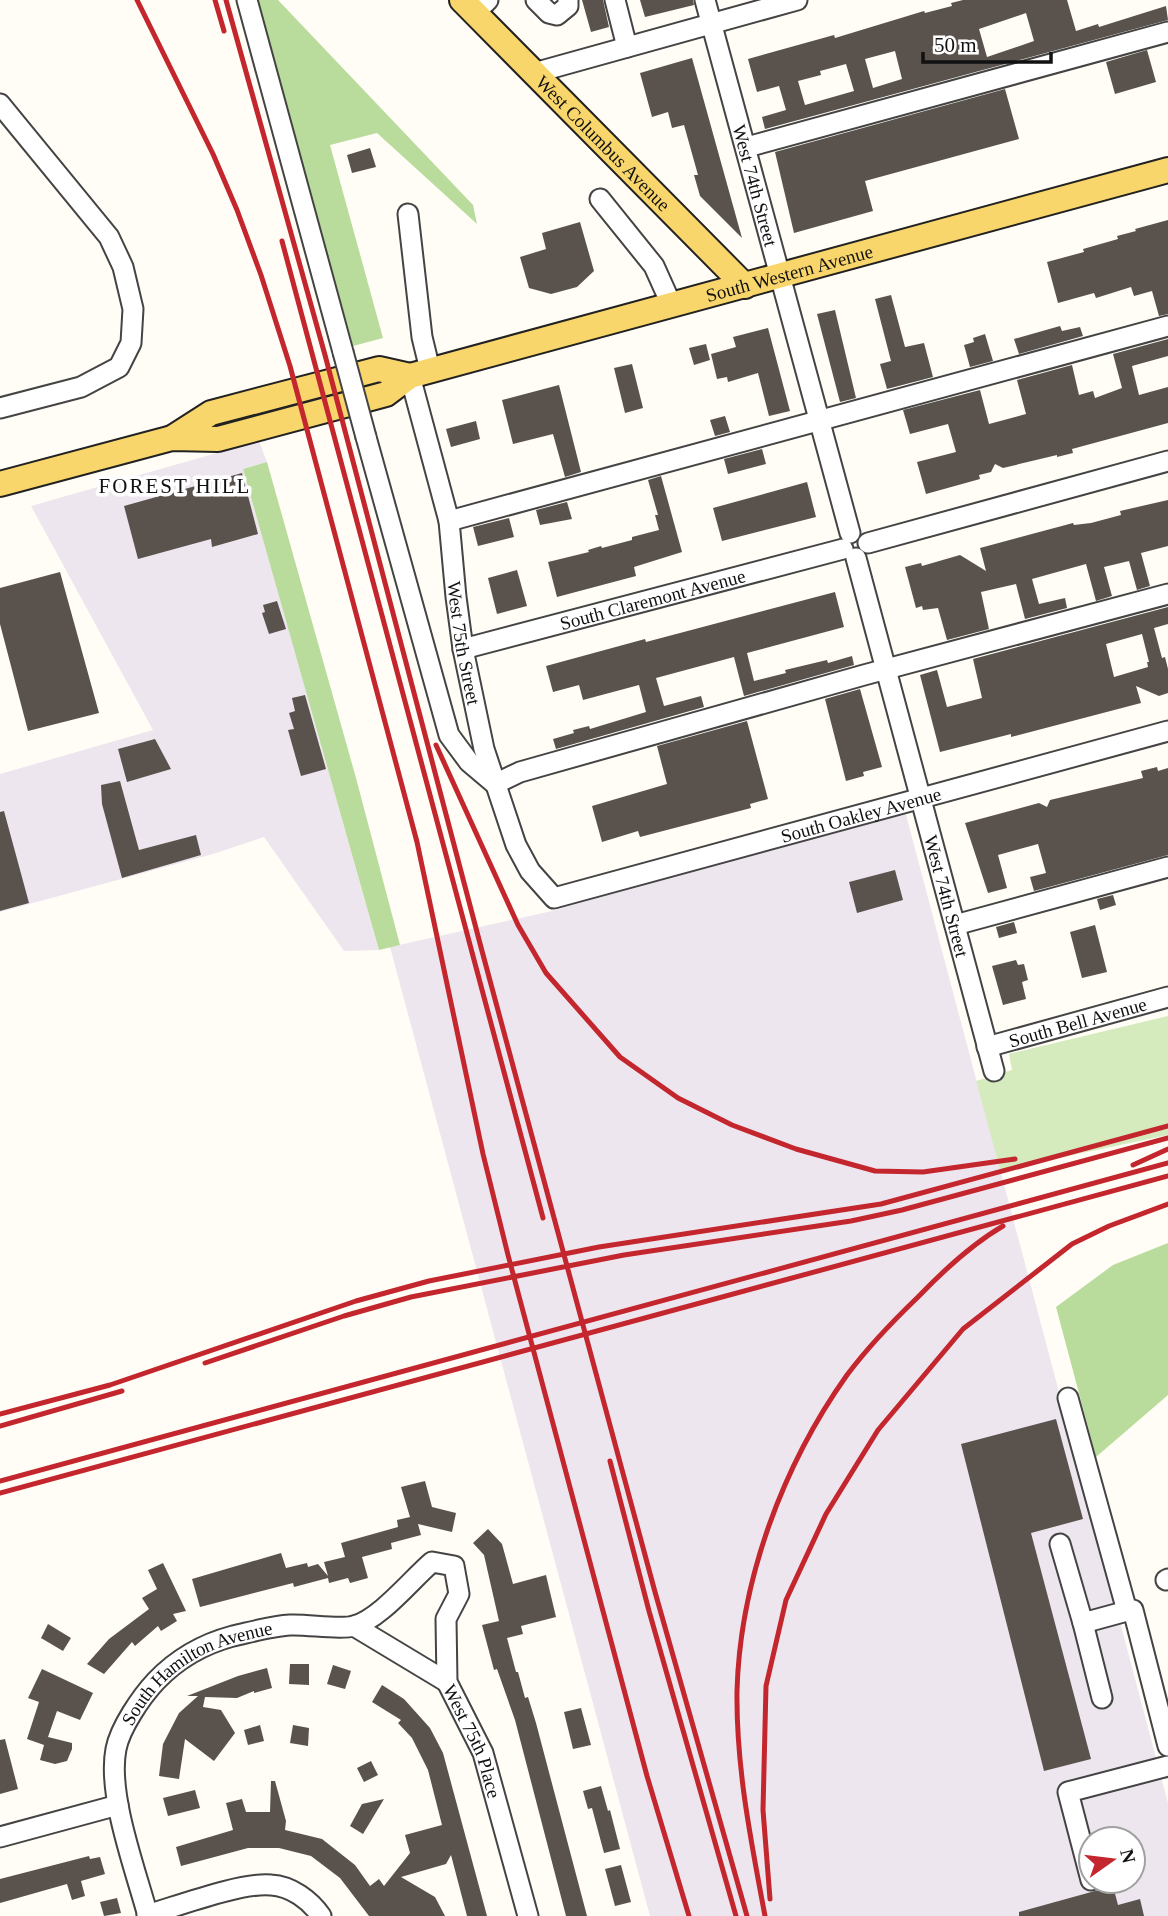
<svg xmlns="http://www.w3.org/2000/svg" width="1168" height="1916" font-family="Georgia,serif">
  <rect width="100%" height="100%" fill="#fffdf5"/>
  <path fill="#eee6ef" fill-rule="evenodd" d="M 259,441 L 267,462 L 243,469 L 379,950 L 344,951 L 264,837 L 213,854 L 0,912 L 0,774 L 153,730 L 31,506 Z
    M 905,811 L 1168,1803 L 1168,1916 L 650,1916 L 390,947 L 552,911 ZM 1091,1839 L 1133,1839 L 1133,1881 L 1091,1881 Z"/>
  <path fill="#d5ebbd" d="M 1168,1016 L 1168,1135 L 1000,1170 L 976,1081 L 1012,1070 L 1009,1054 Z"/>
  <path fill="#b9dc9c" d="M 257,0 L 278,0 L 473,205 L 477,224 L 377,133 L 330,145 L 383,338 L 353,346 Z
    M 267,462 L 356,778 L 400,945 L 379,950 L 243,469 Z
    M 1168,1243 L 1168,1395 L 1096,1457 L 1056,1307 L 1113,1265 Z"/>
  <path fill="#5a524d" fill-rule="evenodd" d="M 582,0 L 603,0 L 609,27 L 591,32 Z
    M 640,0 L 693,0 L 694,5 L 645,17 Z
    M 963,0 L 1067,0 L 1076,31 L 1098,24 L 1099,27 L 1166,6 L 1168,20 L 765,129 L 762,117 L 786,110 L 779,86 L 757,92 L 748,59 L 834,35 L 835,38 L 924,11 L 925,13 L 952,6 L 951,3 ZM 1026,13 L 1034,41 L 987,57 L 979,29 ZM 895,51 L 902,79 L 873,88 L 865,59 ZM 846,64 L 854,91 L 805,105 L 798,81 L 821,75 L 820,71 Z
    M 1147,50 L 1156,82 L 1115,94 L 1106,62 Z
    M 692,58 L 742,238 L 700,196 L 694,175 L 698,175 L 684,125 L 672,128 L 668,112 L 652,117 L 640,73 Z
    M 1005,89 L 1019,139 L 865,181 L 873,211 L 794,233 L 775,152 Z
    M 370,148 L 376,167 L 352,173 L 347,155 Z
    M 1168,220 L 1168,314 L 1159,316 L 1152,291 L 1134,296 L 1131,287 L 1096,298 L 1094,293 L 1058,303 L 1047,262 L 1084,252 L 1083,249 L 1118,239 L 1117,236 L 1136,231 L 1135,229 Z
    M 580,222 L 594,271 L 577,287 L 551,294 L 529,288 L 520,257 L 546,249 L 542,233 Z
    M 891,295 L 905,347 L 924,343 L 933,377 L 887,389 L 880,364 L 891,361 L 875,299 Z
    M 835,310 L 856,398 L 840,402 L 817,314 Z
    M 1060,326 L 1062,331 L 1080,327 L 1083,336 L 1019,354 L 1014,339 Z
    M 768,328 L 790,411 L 769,416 L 758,373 L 728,382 L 727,377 L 717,379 L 711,354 L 736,347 L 733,337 Z
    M 985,334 L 993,361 L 970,367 L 964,345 L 974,342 L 973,338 Z
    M 1168,339 L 1168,356 L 1132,366 L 1139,395 L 1168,387 L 1168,423 L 1072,449 L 1073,453 L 1057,457 L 1057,455 L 1003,468 L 995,464 L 991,472 L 979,475 L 980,479 L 926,494 L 917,462 L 956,452 L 948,424 L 910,434 L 903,410 L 980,390 L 989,424 L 1026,414 L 1017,380 L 1072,365 L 1079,395 L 1093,391 L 1095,398 L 1122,388 L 1113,354 Z
    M 706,344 L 710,360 L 694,365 L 689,348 Z
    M 632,364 L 643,408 L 625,413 L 614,368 Z
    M 559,385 L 581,472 L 565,477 L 553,434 L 513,444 L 502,400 Z
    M 725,416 L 730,432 L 715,436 L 710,420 Z
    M 476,421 L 480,439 L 451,447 L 446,429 Z
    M 762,449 L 766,464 L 728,474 L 724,459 Z
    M 242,473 L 258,534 L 212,547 L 211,539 L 138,559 L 124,506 Z
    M 661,476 L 682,552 L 634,567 L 636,576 L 557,597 L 548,562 L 589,552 L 588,550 L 601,546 L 602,548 L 632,540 L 632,537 L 659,530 L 655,515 L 658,515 L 648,480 Z
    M 807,482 L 816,517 L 722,541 L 713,508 Z
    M 1168,500 L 1168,546 L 1141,553 L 1150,586 L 1137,590 L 1129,561 L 1104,567 L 1112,596 L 1096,601 L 1086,564 L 1032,579 L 1039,604 L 1065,598 L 1067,608 L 1025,619 L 1016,584 L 981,592 L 989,629 L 947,640 L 938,608 L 923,610 L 922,606 L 916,608 L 905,567 L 921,563 L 922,566 L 960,555 L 986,571 L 980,548 L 1073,523 L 1074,525 L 1091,523 L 1121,515 L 1120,511 Z
    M 567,502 L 572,519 L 540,525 L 536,510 Z
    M 509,518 L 514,537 L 478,546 L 473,527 Z
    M 517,570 L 527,606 L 497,614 L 488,578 Z
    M 60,572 L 99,713 L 28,731 L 0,624 L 0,588 Z
    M 835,592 L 844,627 L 747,653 L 754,681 L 786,673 L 785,670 L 827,660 L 828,663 L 852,656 L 854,665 L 744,696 L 734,657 L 656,678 L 664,706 L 701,696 L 704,707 L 556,749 L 553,739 L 574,733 L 573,730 L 589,726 L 590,729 L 646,712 L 639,685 L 583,700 L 579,685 L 553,692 L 546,666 L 645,639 L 646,642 Z
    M 277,601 L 286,629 L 269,634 L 262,613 L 265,612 L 263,605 Z
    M 1168,607 L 1168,624 L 1154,628 L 1162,658 L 1165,657 L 1168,669 L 1168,693 L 1159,696 L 1136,686 L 1141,703 L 1011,737 L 1011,734 L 940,752 L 920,675 L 937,670 L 947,707 L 982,698 L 973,659 ZM 1142,634 L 1149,662 L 1147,662 L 1148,667 L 1114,677 L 1106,644 Z
    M 860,689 L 882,767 L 863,772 L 864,776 L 846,781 L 825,699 Z
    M 305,695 L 326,769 L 301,776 L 288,730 L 294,729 L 289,713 L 295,711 L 292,698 Z
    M 747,721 L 768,799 L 750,804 L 751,808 L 640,837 L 638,831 L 602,842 L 592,806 L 667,784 L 657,746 Z
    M 155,739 L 171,769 L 127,782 L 118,749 Z
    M 1157,767 L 1158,771 L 1168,768 L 1168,855 L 1034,891 L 1030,877 L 1046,873 L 1038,844 L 998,855 L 1007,888 L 988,893 L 965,823 L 1039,803 L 1047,807 L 1050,800 L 1143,778 L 1141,771 Z
    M 120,781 L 139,850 L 196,835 L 201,855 L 122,878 L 102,804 L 101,785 Z
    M 4,811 L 29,903 L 0,911 L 0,812 Z
    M 895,870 L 903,900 L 857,913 L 849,882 Z
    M 1113,895 L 1116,905 L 1100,910 L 1097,899 Z
    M 1014,922 L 1017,933 L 999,938 L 996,927 Z
    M 1095,925 L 1107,972 L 1082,978 L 1070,932 Z
    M 1016,960 L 1018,965 L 1024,964 L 1028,980 L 1022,982 L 1026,999 L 1003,1005 L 992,966 Z
    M 1056,1419 L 1083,1519 L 1031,1533 L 1091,1759 L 1044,1771 L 961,1444 Z
    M 425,1481 L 432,1507 L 456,1513 L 452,1532 L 418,1524 L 421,1535 L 391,1543 L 392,1549 L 362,1557 L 368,1578 L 350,1583 L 348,1578 L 329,1583 L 328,1578 L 294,1587 L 293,1583 L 200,1607 L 192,1579 L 281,1553 L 286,1568 L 307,1563 L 308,1567 L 318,1564 L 328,1576 L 324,1562 L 345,1557 L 341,1543 L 398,1527 L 397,1520 L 410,1517 L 401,1487 Z
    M 488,1529 L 502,1544 L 513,1584 L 546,1575 L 550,1592 L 556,1617 L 521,1626 L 523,1634 L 507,1638 L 516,1672 L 518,1672 L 525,1698 L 528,1697 L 536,1723 L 587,1916 L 566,1916 L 515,1720 L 497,1669 L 494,1670 L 482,1625 L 499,1621 L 484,1555 L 473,1543 Z
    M 163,1563 L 186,1611 L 173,1614 L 177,1621 L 161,1631 L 158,1626 L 135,1646 L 132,1642 L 104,1674 L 87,1664 L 109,1639 L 149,1609 L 142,1598 L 157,1589 L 148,1570 Z
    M 48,1624 L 71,1638 L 63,1651 L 41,1638 Z
    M 290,1664 L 309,1664 L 309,1685 L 289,1684 Z
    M 333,1665 L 351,1671 L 345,1689 L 327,1684 Z
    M 267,1668 L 272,1688 L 254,1693 L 254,1691 L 237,1698 L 205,1697 L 203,1707 L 221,1710 L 235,1733 L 214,1761 L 185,1739 L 179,1779 L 159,1776 L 163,1744 L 179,1713 L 198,1696 L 187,1696 L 238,1676 Z
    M 42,1669 L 93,1693 L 80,1720 L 57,1711 L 48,1737 L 72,1743 L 72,1749 L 67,1761 L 55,1764 L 40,1760 L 44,1745 L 27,1739 L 39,1702 L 28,1698 Z
    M 382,1685 L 404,1699 L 430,1728 L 443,1753 L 487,1916 L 467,1916 L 451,1855 L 446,1864 L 401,1877 L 435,1897 L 445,1916 L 369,1916 L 340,1878 L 311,1856 L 279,1848 L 248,1848 L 181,1866 L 176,1847 L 233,1830 L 226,1803 L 242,1799 L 246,1812 L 270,1812 L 271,1781 L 275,1781 L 286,1821 L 285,1830 L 322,1839 L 355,1865 L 370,1886 L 379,1879 L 384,1886 L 410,1853 L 405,1835 L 442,1825 L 428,1770 L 412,1738 L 398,1723 L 401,1720 L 372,1702 Z
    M 581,1708 L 591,1745 L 573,1749 L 564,1712 Z
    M 260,1725 L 264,1741 L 248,1745 L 244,1730 Z
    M 293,1725 L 309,1728 L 308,1746 L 290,1743 Z
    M 5,1739 L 18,1789 L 0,1794 L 0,1740 Z
    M 371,1761 L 378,1775 L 364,1782 L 357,1768 Z
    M 601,1786 L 608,1811 L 610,1810 L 620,1849 L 604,1853 L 592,1808 L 588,1809 L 583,1791 Z
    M 195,1790 L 200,1808 L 168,1816 L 163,1798 Z
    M 384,1799 L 363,1834 L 350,1826 L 362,1804 Z
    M 89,1856 L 90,1859 L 100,1857 L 105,1874 L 81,1881 L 85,1896 L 72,1900 L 67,1884 L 0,1903 L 0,1879 Z
    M 621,1865 L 631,1902 L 615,1906 L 605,1869 Z
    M 1113,1886 L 1118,1905 L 1140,1899 L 1144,1916 L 1019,1916 L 1019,1912 Z
    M 117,1898 L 121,1913 L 104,1916 L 100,1902 Z"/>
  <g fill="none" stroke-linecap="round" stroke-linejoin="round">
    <g stroke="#444" stroke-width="23">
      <g id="minor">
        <path d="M 247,0 L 343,352"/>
        <path d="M 536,0 L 549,13 L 557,15 L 568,6 L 568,0"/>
        <path d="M 615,0 L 627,47"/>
        <path id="s1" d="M 705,0 L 850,533"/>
        <path d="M 475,13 L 488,0"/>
        <path d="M 534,73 L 797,0"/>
        <path d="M 0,104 L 109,237 L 123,267 L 133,309 L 131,343 L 119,367 L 81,387 L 0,408"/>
        <path d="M 747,147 L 1168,32"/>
        <path d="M 600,199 L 654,266 L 672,306"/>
        <path d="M 408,214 L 422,337 L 430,370"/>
        <path id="s2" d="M 410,376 L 449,521 L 456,597 L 463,649 L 484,749 L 516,845 L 530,871 L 554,898 L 1168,731"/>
        <path d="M 366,437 L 449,735 L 469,762 L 495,784 L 520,772 L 864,675 L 1168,594"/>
        <path d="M 449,521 L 1168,326"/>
        <path d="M 868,543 L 1168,461"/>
        <path id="s3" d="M 856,558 L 994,1071"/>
        <path id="s4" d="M 463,649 L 843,549"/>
        <path d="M 955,925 L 1168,867"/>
        <path id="s5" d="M 987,1047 L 1168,997"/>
        <path d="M 1060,1544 L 1083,1623 L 1127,1611 L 1068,1398"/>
        <path d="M 1166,1580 L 1168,1579"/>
        <path d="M 1133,1610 L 1168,1746"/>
        <path d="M 1083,1623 L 1102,1698"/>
        <path d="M 354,1626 L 447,1682"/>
        <path d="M 0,1837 L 118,1805"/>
        <path d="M 1091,1880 L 1068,1792 L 1168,1766"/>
        <path d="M 147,1915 C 178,1906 242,1882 271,1885 C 291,1886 310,1900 321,1916"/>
        <path id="s6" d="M 148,1916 C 136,1871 107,1795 116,1749 C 120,1728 141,1697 156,1681 C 177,1659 203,1644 233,1636 C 251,1632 272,1626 290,1625 C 308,1624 339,1630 354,1626 C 380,1619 411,1580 432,1562 L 454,1566 L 459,1594 L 446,1619 L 447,1682 L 483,1753 L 528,1916"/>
      </g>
    </g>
    <g stroke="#222" stroke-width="28">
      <g id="major">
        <path id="s7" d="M 462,0 L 745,286"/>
        <path d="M 172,438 L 211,413 L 379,369 L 410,376"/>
        <path id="s8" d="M 0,484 L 172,438 L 218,439 L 375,397 L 386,394 L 410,376 L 1168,170"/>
      </g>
    </g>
    <use href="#minor" stroke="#fff" stroke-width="19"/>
    <use href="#major" stroke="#f9d66b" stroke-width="24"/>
    <path stroke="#c4262e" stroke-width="5" d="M 137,0 L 213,154 L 237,210 L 261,275 L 290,366 L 417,842 L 483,1154 L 508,1255 L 647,1776 L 689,1916
      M 215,0 L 224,31
      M 226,0 L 325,355 L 482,951 L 655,1592 L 747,1916
      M 282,241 L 543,1218
      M 436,745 L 518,925 L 546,973 L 620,1057 L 678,1098 L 732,1125 L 796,1149 L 875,1171 L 923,1172 L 1015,1159
      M 1133,1165 L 1168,1149
      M 205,1363 L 344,1316 L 411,1297 L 624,1255 L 851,1221 L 902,1210 L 1168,1138
      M 0,1414 L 110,1385 L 356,1301 L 429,1281 L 599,1247 L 881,1204 L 1168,1126
      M 0,1426 L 122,1391
      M 610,1461 L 649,1611 L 736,1916
      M 0,1481 L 1168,1163
      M 0,1493 L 1168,1176
      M 770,1899 L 763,1810 L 766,1686 L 786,1600 L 826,1514 L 878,1430 L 963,1329 L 1072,1244 L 1109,1226 L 1168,1204
      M 765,1916 C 751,1841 736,1767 737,1691 C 740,1580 783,1465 847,1375 C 868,1347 893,1321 918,1297 C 943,1271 972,1244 1003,1226"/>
    <g stroke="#444" stroke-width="23" stroke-linecap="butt">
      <path id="minor-bridge" d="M 343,352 L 366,437"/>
    </g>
    <use href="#minor-bridge" stroke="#fff" stroke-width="19"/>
  </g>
  <g text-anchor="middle" stroke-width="7" stroke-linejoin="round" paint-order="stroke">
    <g font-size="19" fill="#111" stroke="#fff">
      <text dy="7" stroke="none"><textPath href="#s7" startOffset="201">West Columbus Avenue</textPath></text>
      <text dy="7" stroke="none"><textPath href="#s1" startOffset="192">West 74th Street</textPath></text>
      <text dy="7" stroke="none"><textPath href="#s8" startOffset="821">South Western Avenue</textPath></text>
      <text dy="7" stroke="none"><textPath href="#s4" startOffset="196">South Claremont Avenue</textPath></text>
      <text dy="7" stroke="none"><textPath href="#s2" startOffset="273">West 75th Street</textPath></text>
      <text dy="7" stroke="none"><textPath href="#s2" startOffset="866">South Oakley Avenue</textPath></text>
      <text dy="7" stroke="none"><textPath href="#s3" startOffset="350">West 74th Street</textPath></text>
      <text dy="7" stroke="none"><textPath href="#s5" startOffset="94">South Bell Avenue</textPath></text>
      <text dy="7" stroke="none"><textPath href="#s6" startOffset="290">South Hamilton Avenue</textPath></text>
      <text dy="7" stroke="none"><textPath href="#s6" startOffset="772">West 75th Place</textPath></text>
    </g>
    <g font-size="21" letter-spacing="2" fill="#111" stroke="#fff">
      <text x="175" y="493">FOREST HILL</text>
    </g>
  </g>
  <g transform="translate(1112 1860) rotate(76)"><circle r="33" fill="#ffffff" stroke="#a0a0a0" stroke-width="2"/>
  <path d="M0-5L12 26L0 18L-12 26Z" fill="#c4262e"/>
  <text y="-10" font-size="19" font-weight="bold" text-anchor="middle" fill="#111111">N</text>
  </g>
  <path d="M923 52v10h128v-10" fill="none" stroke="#111111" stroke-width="3.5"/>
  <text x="934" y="52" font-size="21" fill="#111111" stroke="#ffffff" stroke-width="5" paint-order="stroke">50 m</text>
</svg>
